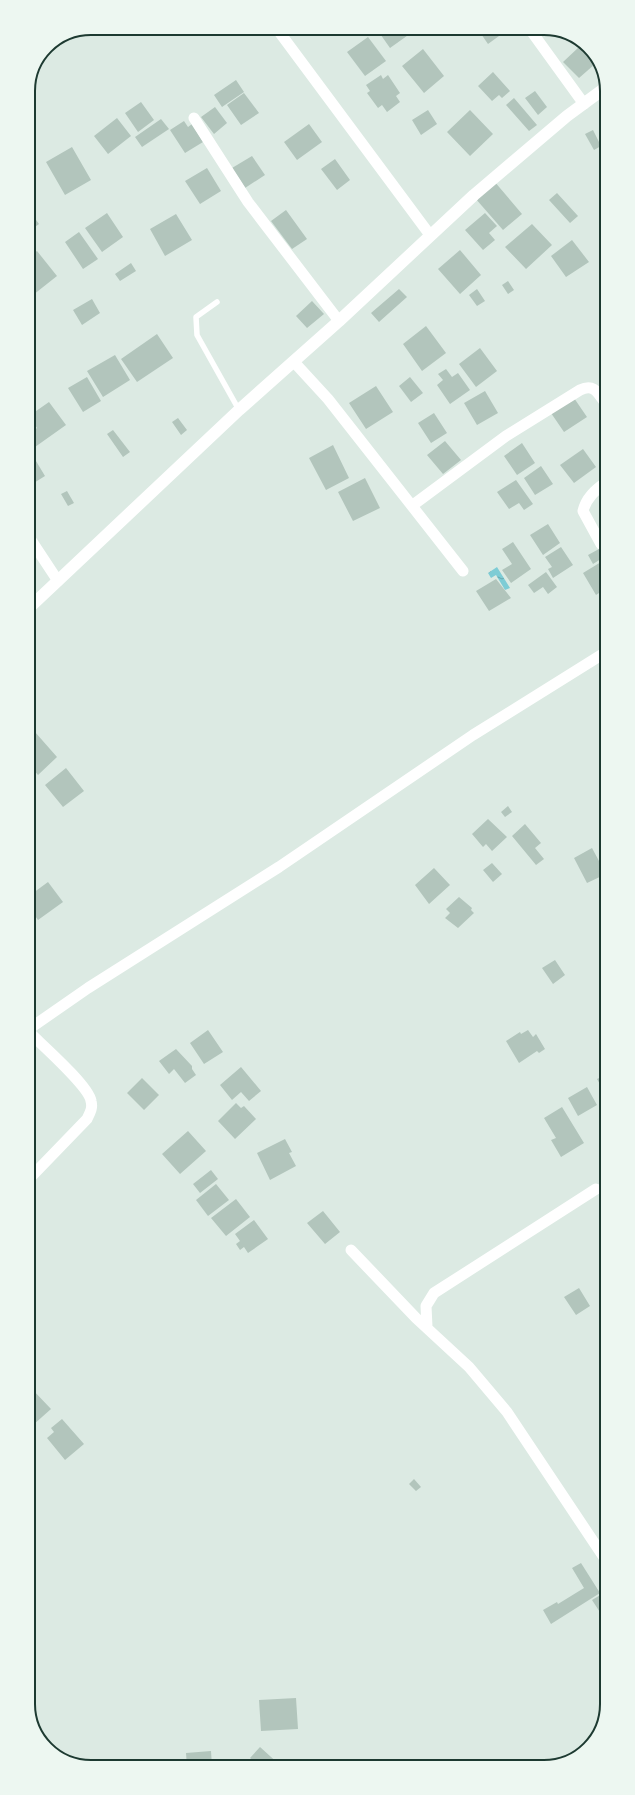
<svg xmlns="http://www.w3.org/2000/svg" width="635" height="1795" font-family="Poppins,sans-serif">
  <defs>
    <pattern id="water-ripples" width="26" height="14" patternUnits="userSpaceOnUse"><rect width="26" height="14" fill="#7eccd5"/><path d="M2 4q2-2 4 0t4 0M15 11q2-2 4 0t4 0" fill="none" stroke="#67a7ad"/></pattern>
  </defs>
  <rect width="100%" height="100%" fill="#dceae3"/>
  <path fill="url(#water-ripples)" d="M 497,567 L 510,588 L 505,590 L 496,575 L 491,578 L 488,573 Z"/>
  <path fill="#b2c5bc" d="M 354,28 L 364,28 L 354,36 L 350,31 Z
    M 376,28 L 407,28 L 411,33 L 390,48 Z
    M 477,28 L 510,28 L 488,44 Z
    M 368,37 L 386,61 L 365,76 L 347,52 Z
    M 579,47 L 595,64 L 579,78 L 563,62 Z
    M 423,49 L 444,76 L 424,93 L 402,66 Z
    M 493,72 L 510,91 L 502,98 L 499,95 L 492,101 L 478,86 Z
    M 381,75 L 383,79 L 388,75 L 400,93 L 396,96 L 400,102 L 387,112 L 382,105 L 378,108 L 367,93 L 370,91 L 366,85 Z
    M 236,80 L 244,92 L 222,107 L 214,95 Z
    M 535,91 L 547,107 L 538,115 L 525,98 Z
    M 244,93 L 259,113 L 241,125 L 227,105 Z
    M 514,98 L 537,125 L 529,131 L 506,105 Z
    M 141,102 L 154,120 L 138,132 L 125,113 Z
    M 215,107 L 227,123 L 214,134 L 201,117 Z
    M 428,110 L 437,124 L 421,135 L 412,120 Z
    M 470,110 L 493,134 L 470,156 L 447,132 Z
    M 117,118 L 131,136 L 108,154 L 94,136 Z
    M 161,119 L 169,129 L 142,147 L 135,137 Z
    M 184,121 L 188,127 L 192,124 L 203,142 L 185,153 L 170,130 Z
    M 309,124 L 322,142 L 297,160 L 284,142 Z
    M 593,130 L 601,146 L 594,150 L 585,134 Z
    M 72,147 L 91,180 L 65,195 L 46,162 Z
    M 252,156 L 265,175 L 245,188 L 232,168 Z
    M 335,159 L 350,180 L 337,190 L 321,169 Z
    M 207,168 L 221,191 L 200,204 L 185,181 Z
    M 494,181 L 522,214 L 503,230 L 475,198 Z
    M 557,193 L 578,216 L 570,223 L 549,200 Z
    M 28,209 L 39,224 L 28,232 Z
    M 286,210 L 307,239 L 292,249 L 271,221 Z
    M 107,213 L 123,237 L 102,252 L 85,228 Z
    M 485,213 L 497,226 L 489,233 L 495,240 L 483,250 L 465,230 Z
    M 176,214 L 192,240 L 165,256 L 150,229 Z
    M 532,224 L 552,245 L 526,269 L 505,247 Z
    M 79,232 L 98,259 L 83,269 L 65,242 Z
    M 572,240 L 589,262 L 566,277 L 551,256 Z
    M 460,250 L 481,275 L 460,294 L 438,269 Z
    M 37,251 L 57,276 L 33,295 L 28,289 L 28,257 Z
    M 131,263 L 136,271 L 120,281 L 115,274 Z
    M 508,281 L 514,290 L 508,294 L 502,285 Z
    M 399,289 L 407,297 L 379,322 L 371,313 Z
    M 477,289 L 485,301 L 477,306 L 469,295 Z
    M 92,299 L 100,313 L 82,325 L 73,310 Z
    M 312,301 L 324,314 L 307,328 L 296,316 Z
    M 426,326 L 446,353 L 422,371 L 403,344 Z
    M 157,334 L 173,358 L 137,382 L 121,359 Z
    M 480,348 L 497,371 L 476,387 L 459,364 Z
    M 115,355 L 130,380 L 103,397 L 87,371 Z
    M 446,369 L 452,377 L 458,373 L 470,390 L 450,404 L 437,385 L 443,380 L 438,374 Z
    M 87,377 L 101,401 L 83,412 L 68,388 Z
    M 410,377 L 423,393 L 411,402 L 399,386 Z
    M 376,386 L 393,412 L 366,429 L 349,403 Z
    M 485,391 L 498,413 L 477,425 L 464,403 Z
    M 574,398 L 587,417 L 564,432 L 551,413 Z
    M 49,402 L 66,425 L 35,447 L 29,438 L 29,434 L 37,428 L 29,416 Z
    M 434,413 L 447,433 L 431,443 L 418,423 Z
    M 178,418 L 187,430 L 181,435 L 172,422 Z
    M 113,430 L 130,452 L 123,457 L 107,434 Z
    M 445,441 L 461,460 L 443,474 L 427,455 Z
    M 522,443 L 535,463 L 517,475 L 504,456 Z
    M 333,445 L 349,478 L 326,490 L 309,458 Z
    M 583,449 L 596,467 L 574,483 L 560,465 Z
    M 30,451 L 45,476 L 29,486 L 29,452 Z
    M 541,466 L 553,484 L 535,495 L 524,478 Z
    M 365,478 L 380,508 L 353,521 L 338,492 Z
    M 516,480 L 533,504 L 524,510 L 519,503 L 509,509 L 497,492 Z
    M 67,491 L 74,503 L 68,506 L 61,494 Z
    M 605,517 L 605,531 L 599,521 Z
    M 548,524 L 560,543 L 543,555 L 530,535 Z
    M 513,542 L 531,569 L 511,583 L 502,570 L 512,564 L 502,549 Z
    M 561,547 L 573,565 L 553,578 L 548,569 L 552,567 L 545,557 Z
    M 599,549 L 604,557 L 593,564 L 588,555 Z
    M 601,562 L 605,569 L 605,589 L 596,595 L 583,573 Z
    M 546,572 L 557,587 L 548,594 L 543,587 L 534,593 L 528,585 Z
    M 496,579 L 511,598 L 489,611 L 476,591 Z
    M 35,732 L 57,757 L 38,775 L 29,764 L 29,737 Z
    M 66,768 L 84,791 L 63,807 L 45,785 Z
    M 29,797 L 36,806 L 29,811 Z
    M 508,806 L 512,812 L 505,817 L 501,812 Z
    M 488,819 L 507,837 L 492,851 L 486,844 L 483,847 L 472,834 Z
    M 525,824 L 541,843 L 535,848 L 544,859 L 536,865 L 512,836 Z
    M 592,848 L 606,874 L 587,883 L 574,858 Z
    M 492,863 L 502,874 L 493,882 L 483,870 Z
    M 434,868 L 450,885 L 429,904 L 415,885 Z
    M 48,882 L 63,902 L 38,920 L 29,907 L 29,896 Z
    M 459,897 L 472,908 L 471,910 L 474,913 L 458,928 L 445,918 L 450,913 L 446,909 Z
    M 555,960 L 565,975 L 553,984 L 542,968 Z
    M 208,1030 L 223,1052 L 204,1064 L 190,1043 Z
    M 528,1030 L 533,1037 L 536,1034 L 545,1049 L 539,1053 L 537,1051 L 519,1063 L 506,1041 L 520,1032 L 521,1034 Z
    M 176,1049 L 192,1066 L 192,1069 L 196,1075 L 185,1083 L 174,1069 L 169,1074 L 159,1061 Z
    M 241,1067 L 261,1091 L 249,1101 L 241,1092 L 232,1100 L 220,1085 Z
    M 606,1075 L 606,1092 L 605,1093 L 597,1079 Z
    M 142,1078 L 159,1095 L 144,1110 L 127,1093 Z
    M 587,1087 L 597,1105 L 578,1116 L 568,1098 Z
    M 236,1103 L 241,1108 L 244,1106 L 256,1119 L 235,1139 L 218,1121 Z
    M 562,1107 L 584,1143 L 561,1157 L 551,1140 L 556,1138 L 544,1118 Z
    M 188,1131 L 206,1151 L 180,1174 L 162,1154 Z
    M 285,1139 L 292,1152 L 289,1153 L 296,1166 L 270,1180 L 257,1153 Z
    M 211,1170 L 218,1179 L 200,1193 L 193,1184 Z
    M 216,1184 L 229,1200 L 208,1216 L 196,1200 Z
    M 236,1199 L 250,1217 L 226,1236 L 211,1218 Z
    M 323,1211 L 340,1232 L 325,1244 L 307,1223 Z
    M 254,1220 L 268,1239 L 248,1253 L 244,1247 L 240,1250 L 236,1244 L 240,1241 L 235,1234 Z
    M 579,1288 L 590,1306 L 576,1315 L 564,1297 Z
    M 31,1388 L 51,1409 L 33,1425 L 30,1422 Z
    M 62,1419 L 84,1444 L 65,1460 L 47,1438 L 54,1432 L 51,1428 Z
    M 414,1479 L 421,1487 L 416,1491 L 409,1484 Z
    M 581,1563 L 600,1593 L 551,1624 L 543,1610 L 557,1602 L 558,1604 L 584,1588 L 572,1568 Z
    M 602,1594 L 607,1602 L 607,1623 L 592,1600 Z
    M 296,1698 L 298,1729 L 261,1731 L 259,1700 Z
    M 260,1747 L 281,1766 L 259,1766 L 250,1758 Z
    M 211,1751 L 212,1766 L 187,1766 L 186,1753 Z"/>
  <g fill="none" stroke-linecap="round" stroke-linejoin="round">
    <path stroke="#fff" stroke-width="5.5" d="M 217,302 L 196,317 L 197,335 L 239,410"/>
    <path stroke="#fff" stroke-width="11" d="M 529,28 L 584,104
      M 280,33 L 430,235
      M 194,118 L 248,202 L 339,321
      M 294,362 L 328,399 L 463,571
      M 413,505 L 506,436 L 580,390 C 594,383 598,393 605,403
      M 29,537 L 58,581
      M 601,544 L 583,511 C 586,498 595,490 605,483
      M 29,1029 L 88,988 L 279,867 L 473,735 L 606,652
      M 29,1032 C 42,1045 89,1086 91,1101 C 93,1108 90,1113 87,1119 L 30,1178
      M 351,1250 L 416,1318 L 469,1367 L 507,1412 L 607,1562
      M 427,1327 L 426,1306 L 434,1293 L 596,1189"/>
    <path stroke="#fff" stroke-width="12" d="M 29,608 L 239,410 L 339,321 L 474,195 L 567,116 L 605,88"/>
  </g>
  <path d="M0 0H635V1795H0ZM91 35H544A56 56 0 0 1 600 91V1704A56 56 0 0 1 544 1760H91A56 56 0 0 1 35 1704V91A56 56 0 0 1 91 35Z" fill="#edf7f1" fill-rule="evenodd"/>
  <path fill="none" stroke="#1d3a31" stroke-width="2" d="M91 35H544A56 56 0 0 1 600 91V1704A56 56 0 0 1 544 1760H91A56 56 0 0 1 35 1704V91A56 56 0 0 1 91 35Z"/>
</svg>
